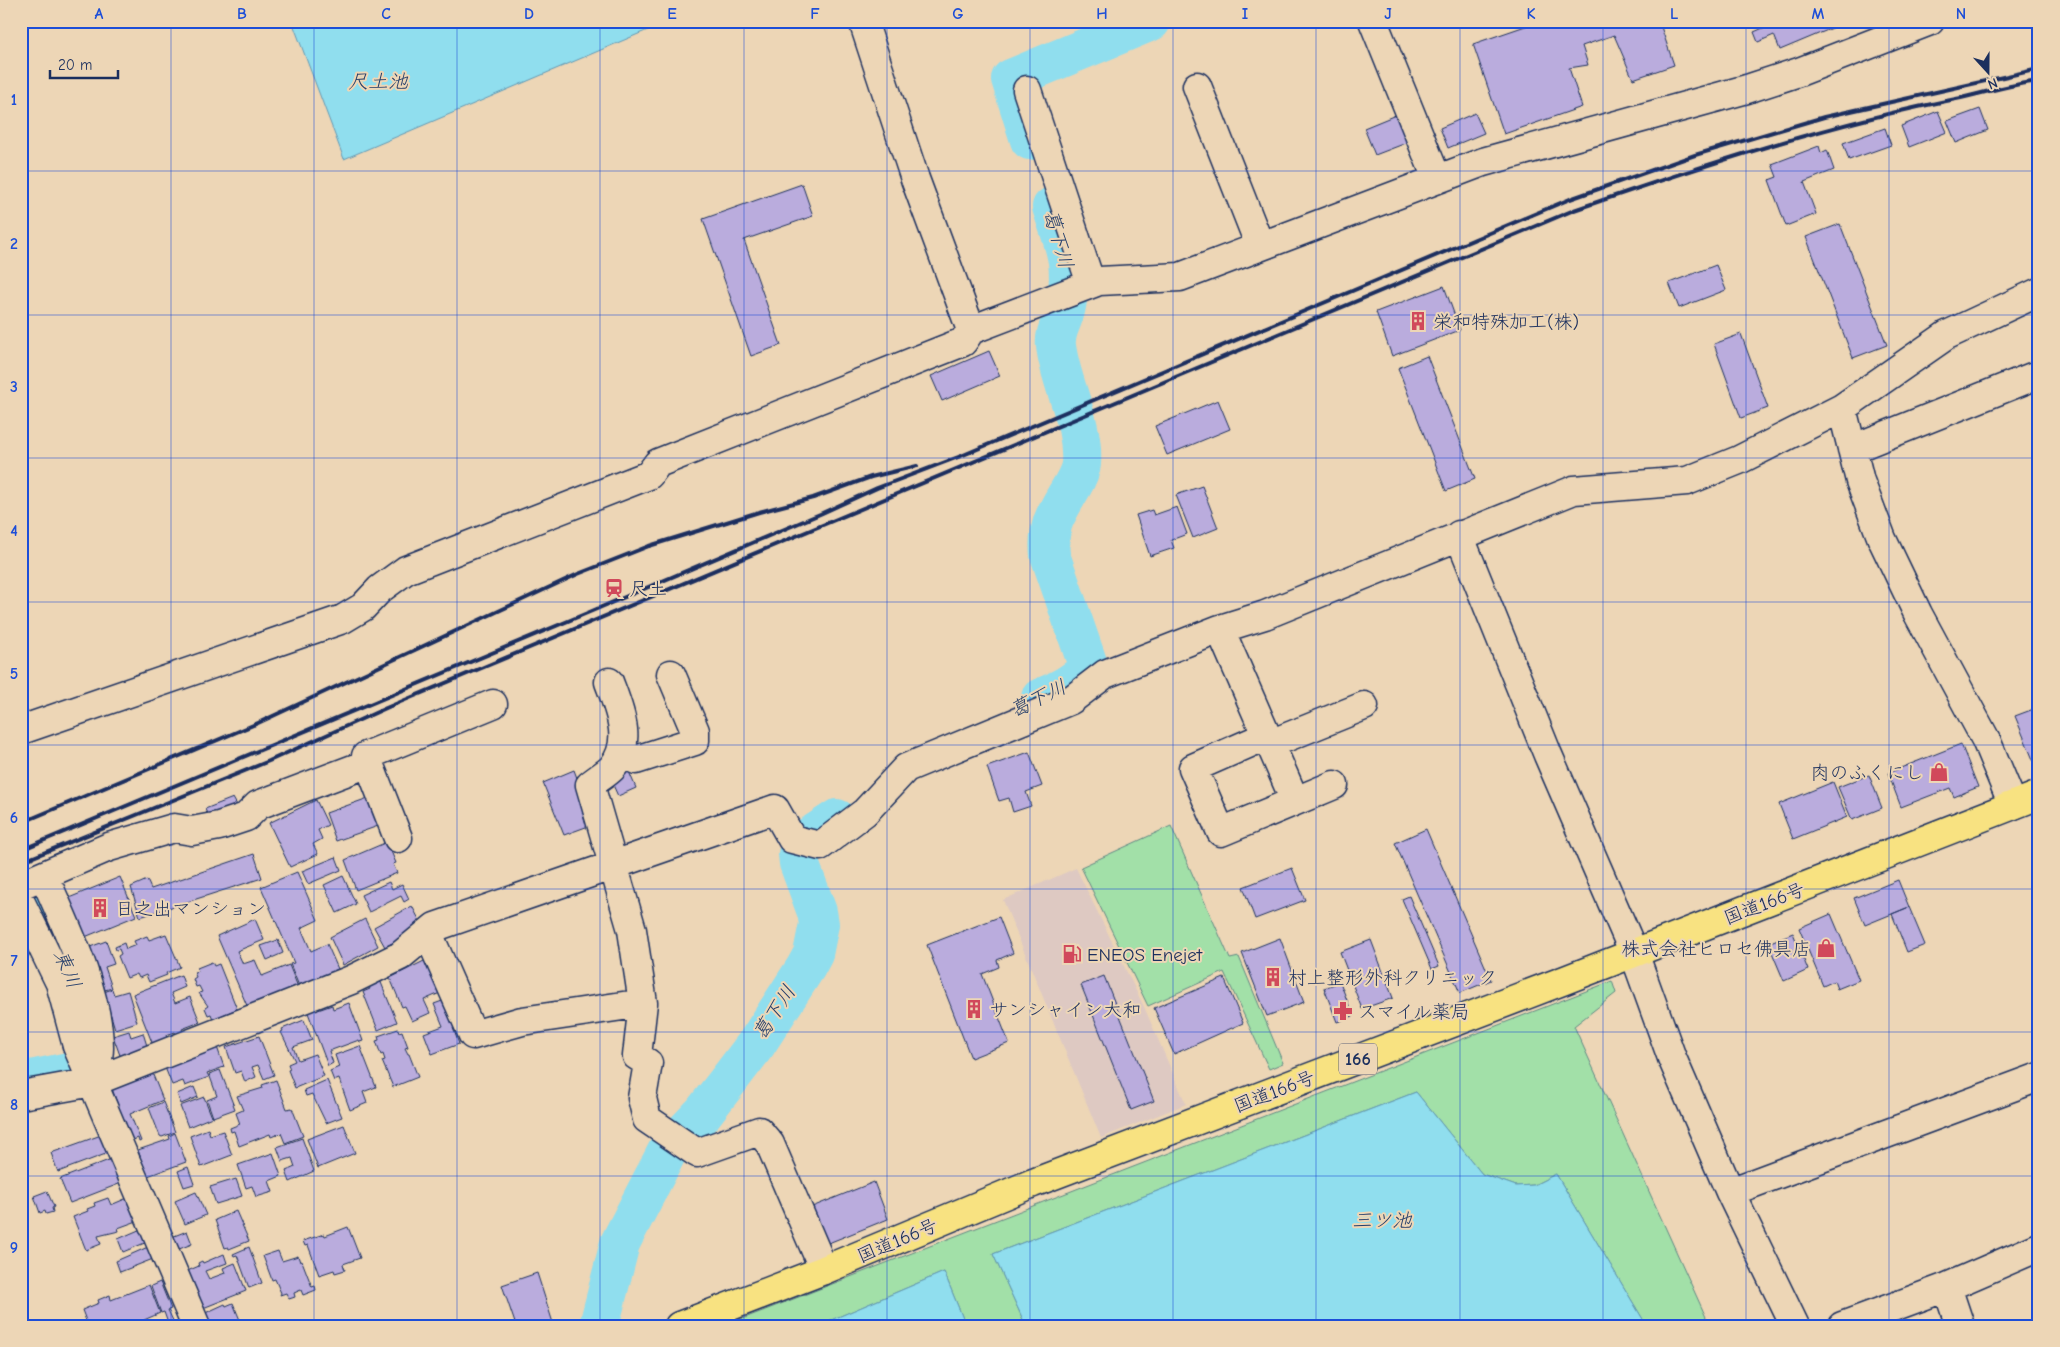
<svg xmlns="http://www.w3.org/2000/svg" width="2060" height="1347" font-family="'Comic Neue','Klee One',sans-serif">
  <rect width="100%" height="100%" fill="#edd6b6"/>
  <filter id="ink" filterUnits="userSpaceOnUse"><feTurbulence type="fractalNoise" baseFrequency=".02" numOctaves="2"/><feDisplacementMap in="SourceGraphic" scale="10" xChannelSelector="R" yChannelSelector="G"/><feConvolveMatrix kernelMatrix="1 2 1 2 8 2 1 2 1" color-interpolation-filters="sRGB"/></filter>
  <g filter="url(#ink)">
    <path fill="#dec9c2" d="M 1076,868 L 1145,1009 L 1186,1104 L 1101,1138 L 1003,900 Z"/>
    <path fill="#a2e0a8" stroke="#5e8883" d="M 1171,826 L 1230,959 L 1239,957 L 1283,1063 L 1269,1069 L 1224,972 L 1148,1006 L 1081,867 Z
      M 1612,981 L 1616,993 L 1574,1026 L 1710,1326 L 1647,1326 L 1556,1174 L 1534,1185 L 1516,1186 L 1482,1174 L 1416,1092 L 993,1254 L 1026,1326 L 966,1326 L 944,1272 L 817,1326 L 724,1326 Z"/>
    <path fill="#90deee" stroke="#6198b4" d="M 292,21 L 669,21 L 344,159 Z
      M 1416,1092 L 1482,1174 L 1516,1186 L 1534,1185 L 1556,1174 L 1647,1326 L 1026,1326 L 993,1254 Z
      M 944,1272 L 966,1326 L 817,1326 Z"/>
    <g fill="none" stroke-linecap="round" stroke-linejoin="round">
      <path stroke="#90deee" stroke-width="40" d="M 1030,140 L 1011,79 L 1151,21
        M 1041,698 C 1060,691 1075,683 1089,668 L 1050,555 C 1047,525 1056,514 1071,488 C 1075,481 1080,473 1081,464 C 1084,422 1061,386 1056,346 C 1054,331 1064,320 1066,306 C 1074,264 1065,246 1052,207
        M 34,890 L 83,1006
        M 21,1082 L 73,1071
        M 599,1326 L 620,1243 L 668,1150 L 703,1113 L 728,1081 L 757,1043 L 806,967 L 813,954 L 819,924 L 817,912 L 799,863 L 798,854 L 801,846 L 811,836 L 837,819"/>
    </g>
    <path fill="#baacdd" stroke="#1b2f5e" d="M 1540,21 L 1659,21 L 1674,65 L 1633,79 L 1614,35 L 1582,46 L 1588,65 L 1569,68 L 1582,107 L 1504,134 L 1473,44 Z
      M 1779,21 L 1841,21 L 1842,24 L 1780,50 L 1774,35 L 1758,42 L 1754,32 Z
      M 1980,109 L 1988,130 L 1956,143 L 1947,121 Z
      M 1938,111 L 1947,132 L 1909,147 L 1901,126 Z
      M 1403,112 L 1414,140 L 1375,155 L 1364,128 Z
      M 1475,113 L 1484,133 L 1448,148 L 1440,128 Z
      M 1885,128 L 1891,145 L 1849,160 L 1843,143 Z
      M 1819,146 L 1821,153 L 1827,150 L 1834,170 L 1804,182 L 1816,214 L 1786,226 L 1769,180 L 1777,177 L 1772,164 Z
      M 802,184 L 813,216 L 744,240 L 781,345 L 751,356 L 703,219 Z
      M 1840,224 L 1887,345 L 1853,358 L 1806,237 Z
      M 1716,265 L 1726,290 L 1679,308 L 1669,283 Z
      M 1444,286 L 1460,330 L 1392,356 L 1376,312 Z
      M 1741,334 L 1768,408 L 1741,418 L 1714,344 Z
      M 989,351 L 1000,376 L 942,401 L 931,376 Z
      M 1427,356 L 1475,479 L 1446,491 L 1398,368 Z
      M 1218,400 L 1230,429 L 1167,455 L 1155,426 Z
      M 1202,486 L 1218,528 L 1193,538 L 1176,495 Z
      M 1177,507 L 1187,534 L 1171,540 L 1174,548 L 1150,556 L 1136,515 L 1152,510 L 1154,515 Z
      M 2039,707 L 2039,760 L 2034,762 L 2015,716 Z
      M 1961,744 L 1978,787 L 1954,797 L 1950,788 L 1901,807 L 1888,773 Z
      M 1029,752 L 1042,786 L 1026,792 L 1031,806 L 1013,812 L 1009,798 L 999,801 L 987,767 Z
      M 627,767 L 636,788 L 618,796 L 613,785 Z
      M 574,770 L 594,824 L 564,835 L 543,783 Z
      M 1869,775 L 1882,808 L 1852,820 L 1838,787 Z
      M 1833,782 L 1847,817 L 1793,839 L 1779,804 Z
      M 371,797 L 381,825 L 336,841 L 326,813 Z
      M 233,798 L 242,814 L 212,826 L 205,809 Z
      M 316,800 L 328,825 L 318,830 L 322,839 L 313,844 L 318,854 L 290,867 L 269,823 Z
      M 1426,829 L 1491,980 L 1460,993 L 1395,843 Z
      M 387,842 L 396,863 L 393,864 L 397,873 L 356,890 L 345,860 Z
      M 254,854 L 262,878 L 140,917 L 131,887 L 147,880 L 151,889 Z
      M 336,857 L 341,870 L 308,884 L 302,871 Z
      M 1292,868 L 1305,900 L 1255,919 L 1243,887 Z
      M 297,872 L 318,920 L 301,928 L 311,951 L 327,944 L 338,969 L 299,986 L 290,964 L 294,963 L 261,887 Z
      M 343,876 L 356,904 L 337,913 L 324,885 Z
      M 120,877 L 136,916 L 80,939 L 64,900 Z
      M 1898,880 L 1909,907 L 1865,925 L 1854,898 Z
      M 389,882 L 392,889 L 402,884 L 409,899 L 404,902 L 401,896 L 369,912 L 361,895 Z
      M 1409,896 L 1439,966 L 1432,969 L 1402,899 Z
      M 412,906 L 423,927 L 385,947 L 374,927 Z
      M 1909,907 L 1925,945 L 1907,952 L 1892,914 Z
      M 1831,914 L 1859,980 L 1837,989 L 1834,981 L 1823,986 L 1799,928 Z
      M 999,917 L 1013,953 L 997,960 L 999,967 L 982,974 L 1009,1043 L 971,1058 L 927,945 Z
      M 255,919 L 264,940 L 237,951 L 243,964 L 255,960 L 262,976 L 289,965 L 298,987 L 248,1008 L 217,936 Z
      M 365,919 L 378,946 L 343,965 L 330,937 Z
      M 1793,933 L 1808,970 L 1784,981 L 1768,943 Z
      M 166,934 L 180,967 L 166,973 L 167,975 L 149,982 L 146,975 L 139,978 L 137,974 L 127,978 L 118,956 L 121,954 L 119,949 L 116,950 L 115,947 L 124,943 L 126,949 L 136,945 L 134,941 L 147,936 L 149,940 Z
      M 1280,938 L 1304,1002 L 1267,1016 L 1242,953 Z
      M 278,940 L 283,953 L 267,960 L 261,946 Z
      M 1371,940 L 1393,998 L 1362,1009 L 1340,952 Z
      M 106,941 L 114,964 L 105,967 L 112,988 L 105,990 L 90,947 Z
      M 426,960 L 440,993 L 424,1000 L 430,1013 L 412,1021 L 405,1006 L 402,1007 L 390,978 Z
      M 212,962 L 214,966 L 219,964 L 237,1009 L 213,1019 L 211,1014 L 208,1015 L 205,1008 L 208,1006 L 199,993 L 202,992 L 199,986 L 196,987 L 193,979 L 196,977 L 194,972 L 198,971 L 197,968 Z
      M 181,975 L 185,987 L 171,993 L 175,1003 L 190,997 L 200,1022 L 182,1029 L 184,1034 L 177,1036 L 175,1032 L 166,1035 L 168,1040 L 153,1045 L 133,994 Z
      M 1104,976 L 1154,1101 L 1131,1110 L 1081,985 Z
      M 1224,978 L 1243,1023 L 1174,1054 L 1154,1008 Z
      M 380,980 L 397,1022 L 378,1030 L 363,992 L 370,989 L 368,985 Z
      M 1340,982 L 1353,1016 L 1337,1022 L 1324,988 Z
      M 112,989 L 114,995 L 128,991 L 137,1022 L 115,1029 L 104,992 Z
      M 445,1000 L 455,1028 L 453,1028 L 459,1044 L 432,1054 L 424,1033 L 443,1026 L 434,1004 Z
      M 349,1003 L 363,1041 L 360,1042 L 359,1040 L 329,1051 L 333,1063 L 328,1066 L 307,1010 L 317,1006 L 318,1010 L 332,1005 L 333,1009 Z
      M 304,1020 L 312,1040 L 293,1047 L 298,1060 L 315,1054 L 324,1076 L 295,1088 L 288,1070 L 290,1069 L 288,1064 L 295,1061 L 281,1032 L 283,1031 L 282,1029 Z
      M 398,1029 L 399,1032 L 402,1031 L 408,1047 L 405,1048 L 408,1054 L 409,1054 L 418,1077 L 393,1087 L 382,1061 L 385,1060 L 383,1054 L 381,1055 L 376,1041 L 379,1040 L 378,1036 Z
      M 129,1031 L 131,1037 L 143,1033 L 148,1049 L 121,1058 L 113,1036 Z
      M 259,1036 L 274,1075 L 264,1079 L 258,1065 L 252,1067 L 256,1077 L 245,1082 L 241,1071 L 235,1073 L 226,1047 Z
      M 360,1046 L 376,1087 L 363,1092 L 367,1103 L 350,1110 L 339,1079 L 334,1081 L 330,1071 L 339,1067 L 335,1055 Z
      M 217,1047 L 224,1067 L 207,1073 L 209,1077 L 185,1086 L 183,1081 L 172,1085 L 164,1065 Z
      M 151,1070 L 163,1100 L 130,1114 L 141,1141 L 139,1142 L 138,1138 L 131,1141 L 111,1086 Z
      M 220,1070 L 235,1109 L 213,1117 L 207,1100 L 217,1096 L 209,1074 Z
      M 276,1080 L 287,1109 L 292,1108 L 303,1136 L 285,1143 L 281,1133 L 271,1137 L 270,1134 L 239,1146 L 234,1131 L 231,1132 L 230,1128 L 240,1124 L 236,1113 L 243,1110 L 237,1096 L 263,1088 L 262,1085 Z
      M 327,1080 L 342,1117 L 326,1123 L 312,1094 L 306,1096 L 304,1090 Z
      M 194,1087 L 198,1097 L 181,1104 L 177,1094 Z
      M 204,1097 L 212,1117 L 188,1127 L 180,1106 Z
      M 163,1102 L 175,1132 L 162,1137 L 160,1136 L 149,1108 Z
      M 344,1125 L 355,1153 L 318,1168 L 307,1139 Z
      M 208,1129 L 210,1135 L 223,1131 L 232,1155 L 201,1167 L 190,1136 Z
      M 175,1133 L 186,1162 L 145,1177 L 137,1157 L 140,1156 L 138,1150 L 170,1139 L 169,1136 Z
      M 104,1134 L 111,1152 L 58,1172 L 51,1153 Z
      M 302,1138 L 314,1171 L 290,1182 L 286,1171 L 295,1167 L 292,1158 L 282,1161 L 277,1147 Z
      M 273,1153 L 281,1176 L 269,1181 L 273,1192 L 256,1197 L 252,1186 L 246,1188 L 238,1165 Z
      M 114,1158 L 124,1182 L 70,1203 L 60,1179 Z
      M 188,1167 L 194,1184 L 184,1187 L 178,1171 Z
      M 236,1179 L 242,1196 L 216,1204 L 210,1187 Z
      M 874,1182 L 888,1219 L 826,1244 L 812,1207 Z
      M 47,1191 L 54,1207 L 52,1208 L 53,1212 L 46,1214 L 45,1211 L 40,1213 L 34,1196 Z
      M 196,1192 L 206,1215 L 185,1224 L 175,1201 Z
      M 132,1196 L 137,1221 L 118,1228 L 119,1231 L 98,1236 L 101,1244 L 86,1250 L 73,1217 L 88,1211 L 87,1209 L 95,1206 L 94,1203 L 108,1198 L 111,1205 Z
      M 236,1211 L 249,1241 L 229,1249 L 228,1247 L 225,1248 L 215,1220 Z
      M 348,1227 L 360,1258 L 343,1264 L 345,1270 L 335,1273 L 334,1270 L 319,1275 L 308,1245 L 305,1246 L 303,1241 L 324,1234 L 325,1236 Z
      M 141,1229 L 147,1242 L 123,1252 L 118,1239 Z
      M 187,1231 L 192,1244 L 174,1251 L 169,1238 Z
      M 148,1247 L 153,1259 L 120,1272 L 116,1261 Z
      M 249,1247 L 262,1283 L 249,1288 L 237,1255 L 234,1256 L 233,1254 Z
      M 278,1251 L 282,1261 L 298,1256 L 300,1262 L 302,1261 L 312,1287 L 315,1286 L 316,1290 L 303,1295 L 301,1290 L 294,1293 L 295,1297 L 289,1299 L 286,1293 L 280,1295 L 281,1293 L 275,1279 L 272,1280 L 263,1256 Z
      M 224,1254 L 227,1263 L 205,1271 L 209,1279 L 225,1273 L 223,1268 L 235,1263 L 246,1291 L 198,1310 L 185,1272 L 199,1266 L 198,1263 L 202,1261 L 203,1263 Z
      M 537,1273 L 554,1326 L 516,1326 L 502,1285 Z
      M 160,1282 L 171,1309 L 168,1310 L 175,1325 L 172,1326 L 169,1326 L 164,1312 L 161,1313 L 151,1286 Z
      M 149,1285 L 160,1313 L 144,1320 L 146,1326 L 88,1326 L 82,1310 L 99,1303 L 98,1300 L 110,1295 L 111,1300 Z
      M 233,1303 L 240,1320 L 228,1326 L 205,1326 L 201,1315 L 225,1304 L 226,1306 Z"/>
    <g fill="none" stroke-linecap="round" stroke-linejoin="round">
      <g stroke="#1b2f5e" stroke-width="31">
        <path id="minor" d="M 863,21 L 915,179 L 971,330
          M 1373,21 L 1437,179
          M 1197,86 L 1260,246
          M 1027,90 L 1091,284
          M 1842,408 L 1860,481 L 1882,539 L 1918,614 L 1986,740 L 2013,805
          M 1852,449 L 2032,377
          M 1459,535 L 1548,755 L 1634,953 L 1672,1058 L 1730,1192 L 1795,1326
          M 1220,629 L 1295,801
          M 609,682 C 619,709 634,742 612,768 C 606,774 597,779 590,785 L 632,930 L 643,1003 L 637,1056 L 648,1063 L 642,1098 L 647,1119 L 697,1153 L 759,1131 L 770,1144 L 824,1270
          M 21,730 L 343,619 L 363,607 L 380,589 L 406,570 L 649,475 L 658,463 L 963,342 L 971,330 L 1099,281 L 1180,277 L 1483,162 L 1747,89 L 1799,72 L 1930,21
          M 1266,736 L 1193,768 L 1221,832 L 1334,785
          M 1270,744 L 1364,706
          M 622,753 L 636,760 L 695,741 L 695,731 L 671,674
          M 398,838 L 366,756 L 493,704
          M 44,876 C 66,926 99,993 99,1048 C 99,1059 95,1071 93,1082
          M 21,885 L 109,847 L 174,828 L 192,831 L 219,826 L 246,817 L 258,805 L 369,763
          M 21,903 L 60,983 L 77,1046 L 196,1326
          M 428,933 L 473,1035 L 522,1021 L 643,1003
          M 21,1095 L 93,1082 L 351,980 L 400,956 L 435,927 L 775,809 L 792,839 L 820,846 L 865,812 L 906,768 L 1071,700 L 1105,674 L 1220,629 L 1265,615 L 1574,490 L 1687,481 L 1739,460 L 1842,408 L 1947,335 L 2039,292
          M 1730,1192 L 2039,1077
          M 1947,1287 L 1960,1326
          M 1842,1326 L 1947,1287 L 2039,1247"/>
      </g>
      <g stroke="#1b2f5e" stroke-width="31">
        <path id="highway" d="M 679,1326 L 824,1270 L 1033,1183 L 1565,980 L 2039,795"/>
      </g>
      <use href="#minor" stroke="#edd6b6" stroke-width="28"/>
      <use href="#highway" stroke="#f8e281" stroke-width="28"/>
      <path stroke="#1b2f5e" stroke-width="4" d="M 21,823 L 258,723 L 578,574 L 649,546 L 759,512 L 813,498 L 871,477 L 917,466
        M 21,850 L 592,611 L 820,514 L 877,488 L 961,456 L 1570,199 L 1695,155 L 1824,117 L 2039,69
        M 21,862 L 269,761 L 386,708 L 1574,210 C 1701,166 1828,124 1961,98 C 1987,92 2012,84 2039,81"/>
    </g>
  </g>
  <path fill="none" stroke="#1d4ed8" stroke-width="1" stroke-opacity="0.55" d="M 171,21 L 171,1326M 314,21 L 314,1326M 457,21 L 457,1326M 600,21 L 600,1326M 744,21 L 744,1326M 887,21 L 887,1326M 1030,21 L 1030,1326M 1173,21 L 1173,1326M 1316,21 L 1316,1326M 1460,21 L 1460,1326M 1603,21 L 1603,1326M 1746,21 L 1746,1326M 1889,21 L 1889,1326M 21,171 L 2039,171M 21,315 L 2039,315M 21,458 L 2039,458M 21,602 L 2039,602M 21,745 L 2039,745M 21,889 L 2039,889M 21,1032 L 2039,1032M 21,1176 L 2039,1176"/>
  <defs>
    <g id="building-bare" transform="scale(1.5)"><path d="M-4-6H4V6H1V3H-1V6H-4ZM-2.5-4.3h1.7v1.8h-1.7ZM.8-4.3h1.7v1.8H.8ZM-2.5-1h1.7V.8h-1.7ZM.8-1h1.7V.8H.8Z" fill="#d1495b" stroke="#edd6b6" stroke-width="2.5" paint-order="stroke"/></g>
    <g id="station-bare" transform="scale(1.5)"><path d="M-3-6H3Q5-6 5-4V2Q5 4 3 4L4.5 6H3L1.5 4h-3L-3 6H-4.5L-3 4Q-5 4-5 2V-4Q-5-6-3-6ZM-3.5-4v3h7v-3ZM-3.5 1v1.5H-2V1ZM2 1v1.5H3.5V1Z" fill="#d1495b" stroke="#edd6b6" stroke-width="2.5" paint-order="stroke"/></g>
    <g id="shop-bare" transform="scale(1.5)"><path d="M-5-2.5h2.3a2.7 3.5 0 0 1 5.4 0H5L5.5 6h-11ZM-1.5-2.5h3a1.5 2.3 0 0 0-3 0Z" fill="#d1495b" stroke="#edd6b6" stroke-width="2.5" paint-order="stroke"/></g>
    <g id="fuel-bare" transform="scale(1.5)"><path d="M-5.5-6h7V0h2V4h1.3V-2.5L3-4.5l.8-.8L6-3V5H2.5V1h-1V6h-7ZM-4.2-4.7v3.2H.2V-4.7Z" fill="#d1495b" stroke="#edd6b6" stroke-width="2.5" paint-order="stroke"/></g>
    <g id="pharmacy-bare" transform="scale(1.5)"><path d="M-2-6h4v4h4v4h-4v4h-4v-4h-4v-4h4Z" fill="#d1495b" stroke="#edd6b6" stroke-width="2.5" paint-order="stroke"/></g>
  </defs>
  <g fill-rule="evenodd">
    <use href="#building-bare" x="1418" y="321"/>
    <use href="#station-bare" x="614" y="588"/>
    <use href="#shop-bare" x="1939" y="772"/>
    <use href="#building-bare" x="100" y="908"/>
    <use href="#shop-bare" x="1826" y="948"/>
    <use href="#fuel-bare" x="1072" y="954"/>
    <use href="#building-bare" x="1273" y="977"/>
    <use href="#building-bare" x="974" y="1009"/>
    <use href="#pharmacy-bare" x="1343" y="1011"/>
  </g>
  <g text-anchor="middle" stroke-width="4" stroke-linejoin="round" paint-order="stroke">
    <rect fill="#edd6b6" stroke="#5a6178" stroke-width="1" x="1339" y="1043.5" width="38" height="31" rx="4"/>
    <g font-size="18" font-weight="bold" fill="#1b2f5e">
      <text x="1358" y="1065">166</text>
    </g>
    <g font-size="19" fill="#1b2f5e" stroke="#edd6b6" text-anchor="start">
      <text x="1433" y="328">栄和特殊加工(株)</text>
      <text x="629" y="595">尺土</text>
      <text x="1924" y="779" text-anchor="end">肉のふくにし</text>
      <text x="115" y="915">日之出マンション</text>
      <text x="1811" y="955" text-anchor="end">株式会社ヒロセ佛具店</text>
      <text x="1087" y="961">ENEOS Enejet</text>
      <text x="1288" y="984">村上整形外科クリニック</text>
      <text x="989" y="1016">サンシャイン大和</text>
      <text x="1358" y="1018">スマイル薬局</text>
    </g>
    <g font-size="19" fill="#1b2f5e" stroke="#edd6b6">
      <text transform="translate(1764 903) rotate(-21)" y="7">国道166号</text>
      <text transform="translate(1274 1091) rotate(-21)" y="7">国道166号</text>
      <text transform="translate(897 1240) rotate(-23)" y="7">国道166号</text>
    </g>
    <g font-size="20" font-style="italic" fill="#27406c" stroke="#edd6b6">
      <text x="378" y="88">尺土池</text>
      <text transform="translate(1059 239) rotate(74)" y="7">葛下川</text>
      <text transform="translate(1038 698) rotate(-26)" y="7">葛下川</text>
      <text transform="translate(68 969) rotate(67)" y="7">東川</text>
      <text transform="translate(774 1012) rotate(-57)" y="7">葛下川</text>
      <text x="1382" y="1227">三ツ池</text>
    </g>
  </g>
  <rect width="2060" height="1347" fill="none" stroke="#edd6b6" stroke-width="55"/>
  <g transform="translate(1988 72) rotate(159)" stroke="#edd6b6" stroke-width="4" paint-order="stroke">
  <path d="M0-4L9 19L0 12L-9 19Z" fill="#1b2f5e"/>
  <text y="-8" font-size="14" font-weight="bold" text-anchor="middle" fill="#1b2f5e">N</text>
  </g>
  <path d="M50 70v8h68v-8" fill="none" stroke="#1b2f5e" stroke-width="2.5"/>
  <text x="58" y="70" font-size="15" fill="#1b2f5e" stroke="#edd6b6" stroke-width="4" paint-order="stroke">20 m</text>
  <rect x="28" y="28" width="2004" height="1292" fill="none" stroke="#1d4ed8" stroke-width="2"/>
  <g font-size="16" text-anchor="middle" font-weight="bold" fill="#1d4ed8">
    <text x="99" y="19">A</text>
    <text x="242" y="19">B</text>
    <text x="386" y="19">C</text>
    <text x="529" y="19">D</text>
    <text x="672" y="19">E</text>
    <text x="815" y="19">F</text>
    <text x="958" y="19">G</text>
    <text x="1102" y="19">H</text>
    <text x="1245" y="19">I</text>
    <text x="1388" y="19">J</text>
    <text x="1531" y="19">K</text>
    <text x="1674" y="19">L</text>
    <text x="1818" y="19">M</text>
    <text x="1961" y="19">N</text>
    <text x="14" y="105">1</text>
    <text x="14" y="249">2</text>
    <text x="14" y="392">3</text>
    <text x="14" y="536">4</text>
    <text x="14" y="679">5</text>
    <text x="14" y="823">6</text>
    <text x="14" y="966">7</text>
    <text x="14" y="1110">8</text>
    <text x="14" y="1253">9</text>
  </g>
</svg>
